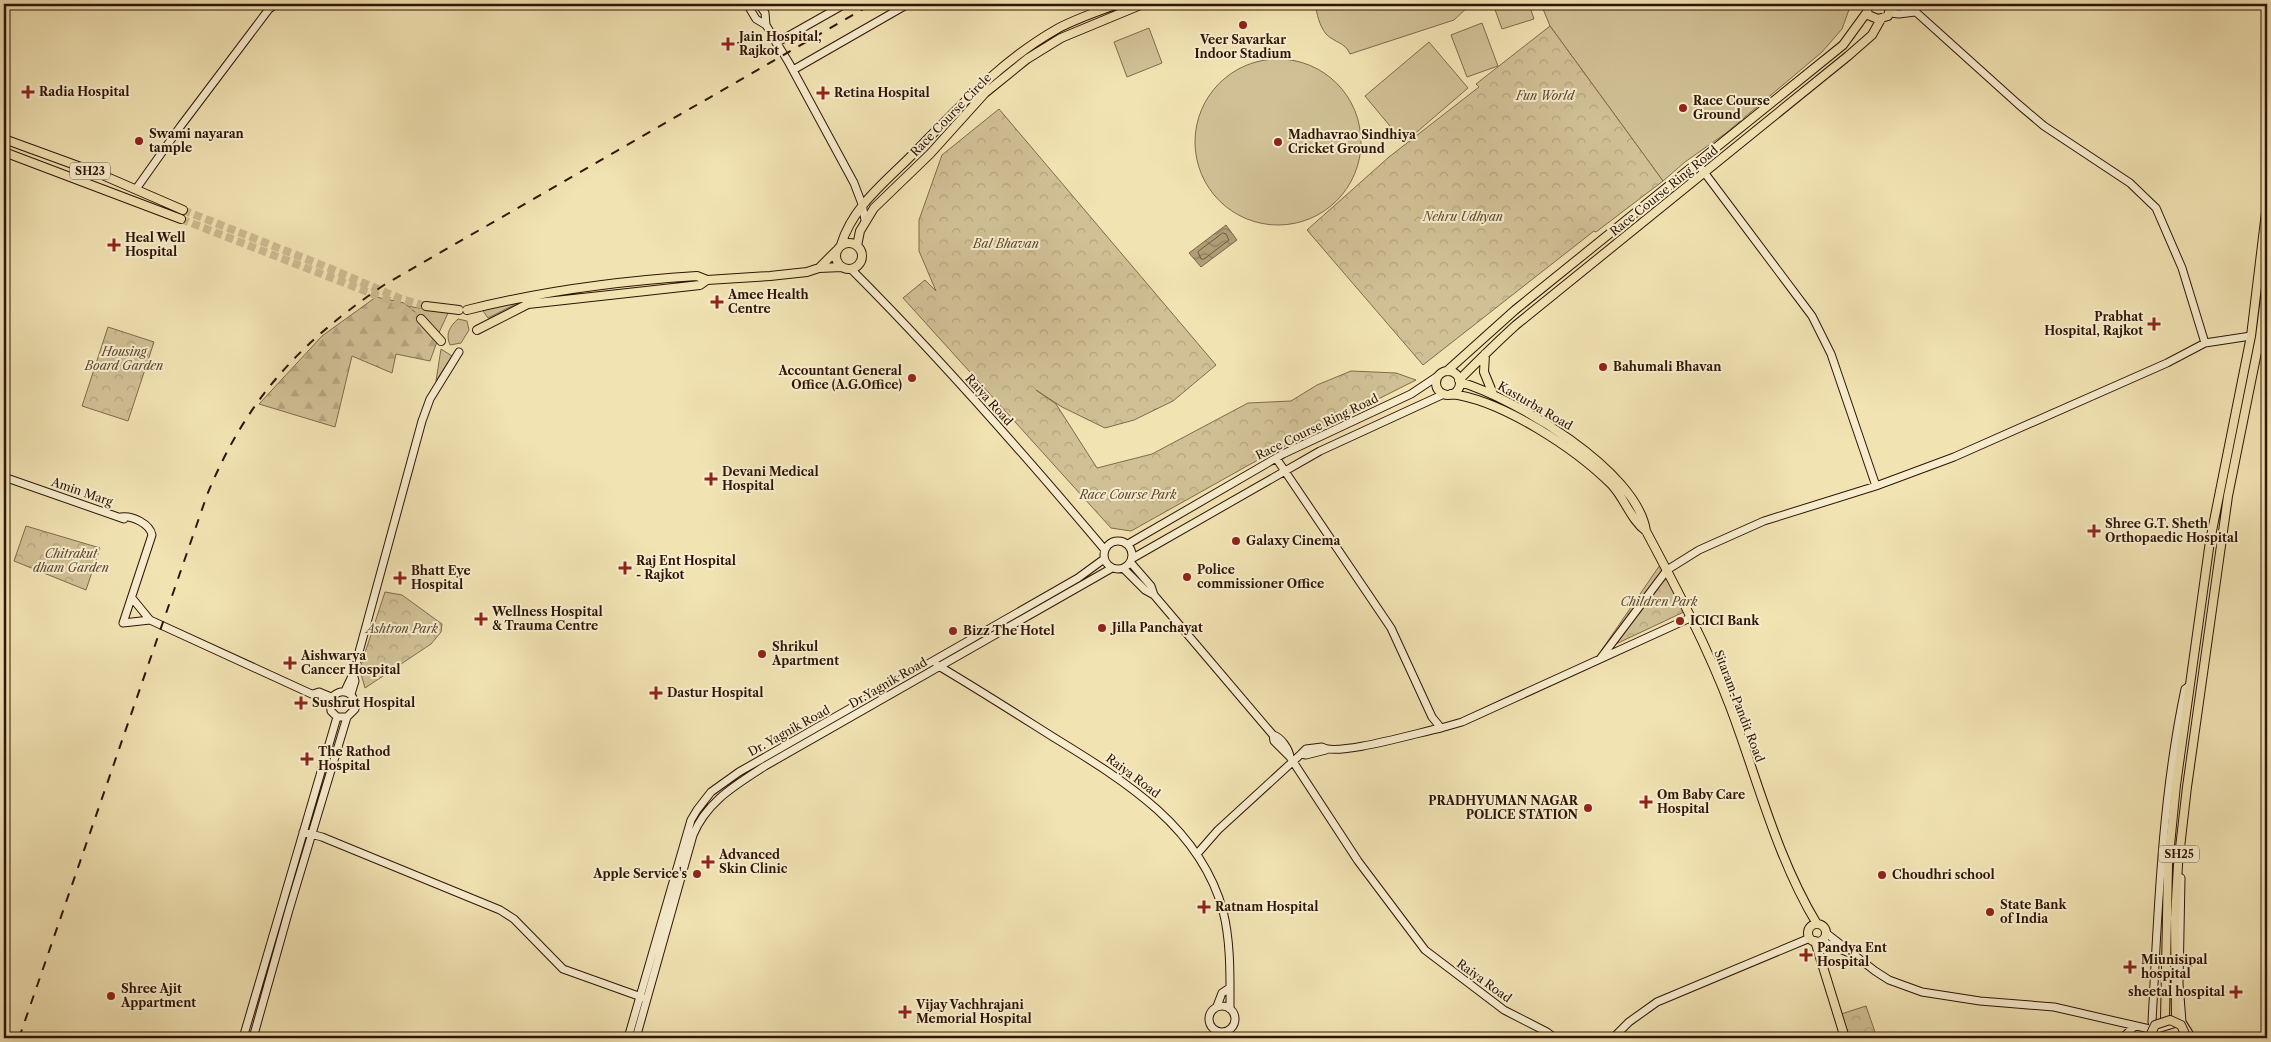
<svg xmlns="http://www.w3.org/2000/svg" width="2271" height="1042" font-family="'Libre Caslon Text',serif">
  <defs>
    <pattern id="forest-firs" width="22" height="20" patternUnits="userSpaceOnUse" patternTransform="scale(1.25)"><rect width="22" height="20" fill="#d1c095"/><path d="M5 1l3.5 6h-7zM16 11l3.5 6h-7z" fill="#b4a47f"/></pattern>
    <pattern id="park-crowns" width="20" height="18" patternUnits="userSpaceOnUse" patternTransform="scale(1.25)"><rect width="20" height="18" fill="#d1c095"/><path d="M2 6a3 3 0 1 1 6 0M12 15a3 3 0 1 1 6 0" fill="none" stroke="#b4a47f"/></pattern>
    <pattern id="water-waves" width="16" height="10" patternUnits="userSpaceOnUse" patternTransform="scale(1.25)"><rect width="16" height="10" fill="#b09d77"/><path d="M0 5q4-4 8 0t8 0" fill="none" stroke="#907f5f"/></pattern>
  </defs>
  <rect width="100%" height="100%" fill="#f2e3b3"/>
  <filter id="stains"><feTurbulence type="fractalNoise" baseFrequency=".004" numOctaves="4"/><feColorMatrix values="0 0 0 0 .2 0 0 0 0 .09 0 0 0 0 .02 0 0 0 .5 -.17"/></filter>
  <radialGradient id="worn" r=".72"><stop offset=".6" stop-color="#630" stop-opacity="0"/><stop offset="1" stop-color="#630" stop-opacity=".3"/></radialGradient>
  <path fill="#d1c095" stroke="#806a4c" d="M 1315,4 L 1471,4 L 1454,20 L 1350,54 C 1345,42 1335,43 1326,34 C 1319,25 1317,14 1315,4 Z
    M 1493,4 L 1529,4 L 1534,19 L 1502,29 Z
    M 1541,4 L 1851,4 L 1842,29 L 1822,52 L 1726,133 L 1685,162 L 1663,181 L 1550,26 Z
    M 1482,23 L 1498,66 L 1467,77 L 1451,35 Z
    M 1149,28 L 1162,63 L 1127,77 L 1114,42 Z
    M 1429,42 L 1468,88 L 1404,143 L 1365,96 Z
    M1195 142a83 83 0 1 1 166 0a83 83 0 1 1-166 0Z
    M 520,302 L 488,318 L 481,308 Z
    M 407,306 L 448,313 L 437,337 L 422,318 Z
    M 458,319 L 467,321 L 469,330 L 461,343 L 450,345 C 445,334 450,326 458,319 Z
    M 441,349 L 452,356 L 436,381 Z"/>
  <path fill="url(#forest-firs)" stroke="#806a4c" d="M 376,297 L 404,303 L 422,318 L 438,339 L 430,361 L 396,354 L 392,373 L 352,356 L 335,427 L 259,404 L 322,336 Z"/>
  <path fill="url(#park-crowns)" stroke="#806a4c" d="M 1550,26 L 1663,181 L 1596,232 L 1594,231 L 1423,365 L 1307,230 L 1389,157 L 1479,87 L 1476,84 Z
    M 999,109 L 1216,365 L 1173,401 L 1134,420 L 1105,428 L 1062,407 L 1036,390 L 1056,404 L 1097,468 L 1152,454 L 1248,403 L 1291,401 L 1317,385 L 1351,371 L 1396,373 L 1416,380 L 1265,456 L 1131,531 L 1111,528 L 903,298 L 925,280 L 936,291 L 919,251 L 919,220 L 942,155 Z
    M 108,327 L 154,342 L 128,421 L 82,406 Z
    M 26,526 L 100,548 L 86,590 L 14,561 Z
    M 1662,562 L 1686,611 L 1601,651 Z
    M 385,592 L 402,595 L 442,624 L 441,632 L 431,644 L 365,688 L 361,674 L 358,674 Z
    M 1866,1006 L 1877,1038 L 1845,1038 L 1838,1015 Z"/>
  <path fill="url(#water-waves)" stroke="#7c6649" d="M 1226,225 L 1237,240 L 1201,267 L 1189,253 Z"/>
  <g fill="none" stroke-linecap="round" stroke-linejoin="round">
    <path stroke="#70583d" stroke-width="1" d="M 1223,233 L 1226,234 L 1229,240 L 1204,259 L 1201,259 L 1198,252 Z"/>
    <path stroke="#cbba90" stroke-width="8" stroke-dasharray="8 4" stroke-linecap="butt" d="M 183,210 L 329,268 L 401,299 L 426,306
      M 181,219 L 388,300 L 421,319"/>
    <g stroke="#2f1403" stroke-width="9">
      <path id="secondary" d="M 747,4 L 756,19 L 766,25 L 789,63 L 854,183 L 862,204 L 865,220
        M 759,4 L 765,13 L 766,25
        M 1907,4 L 2018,104 L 2044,126 L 2130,183 L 2156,208 L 2182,268 L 2205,343
        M 1890,13 L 1899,14 L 1915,12
        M 776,43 L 845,4
        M 793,70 L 908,4
        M 1698,164 L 1812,316 L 1831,354 L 1876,486
        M 136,189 L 180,127 L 269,9 L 276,4
        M 851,269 C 940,358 1024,454 1105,550
        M 1276,458 L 1391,628 L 1432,717 L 1441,728 L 1462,722 L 1690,618
        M 4,477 L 124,519
        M 121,517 C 132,515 150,524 152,535 L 123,623 L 150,620
        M1104 555a14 14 0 1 1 28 0a14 14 0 1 1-28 0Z
        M 1128,544 L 1283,454 L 1411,394 L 1438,376
        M 1133,558 L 1320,451 L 1444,394
        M 1131,563 L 1151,586 L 1154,595 L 1273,735 L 1274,741 L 1290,757 C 1289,749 1281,737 1273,735
        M 1124,569 L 1145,590 L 1154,595
        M 132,598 L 150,620 L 329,702
        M 1600,659 L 1667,570 L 1699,550 L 1764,521 L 1876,486 L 1954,457 L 2167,363 L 2205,343 L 2251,336
        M 937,665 C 976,688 1015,713 1053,737 C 1123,780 1200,826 1223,911 C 1231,942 1230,978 1230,1009
        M 345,691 L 353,674 L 422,421 L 430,399 L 459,352
        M 313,694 L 319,692 L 331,697
        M 351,694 L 355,681 L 353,674
        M 1301,754 L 1306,755 L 1326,750
        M 1290,757 L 1358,861 L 1425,950 L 1504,1010 L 1547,1032 L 1555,1038
        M 303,832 L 322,837 L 500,910 L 514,919 L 563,969 L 644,998
        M 1197,854 L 1218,830 L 1301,754 L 1306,749 L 1322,747 C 1337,757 1420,732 1441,728
        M 2181,878 L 2179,983 L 2182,1022 L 2192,1038
        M 1826,933 L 1875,971 L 1889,980 L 1922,992 L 1980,1001 L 2054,1007 L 2154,1030 L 2180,1022
        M 1821,941 L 1847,952
        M1209 1019a13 13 0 1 1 26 0a13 13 0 1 1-26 0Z
        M 1217,1006 L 1222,993 L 1228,989
        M 243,1038 L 337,717
        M 253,1038 L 289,910 L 347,717 L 355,709 C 357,692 340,685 330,700 L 331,711 L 337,717 L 347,717
        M 628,1038 L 691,820 L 697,810 L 711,792 L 739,772 L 1078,578 L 1104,559
        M 636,1038 L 693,835 C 707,801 736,785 765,766 L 1112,568
        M 1613,1038 L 1629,1022 L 1657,1002 L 1810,938
        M 2122,1038 L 2135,1026
        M 2157,1038 L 2152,1022 C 2158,911 2162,797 2185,689 L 2189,686"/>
    </g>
    <g stroke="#2f1403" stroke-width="10">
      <path id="primary" d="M 1866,4 L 1868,15 L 1878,19 L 1888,16 L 1891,4
        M 4,139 L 100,174 L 183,210
        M 4,152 L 181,219
        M836 256a13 13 0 1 1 26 0a13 13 0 1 1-26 0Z
        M 841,245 C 853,205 888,180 916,151 C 959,107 1002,60 1057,29 C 1075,19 1097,12 1117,4
        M 857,246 L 860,231 L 874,208 L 930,154 L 985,93 L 1027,59 L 1061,38 L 1143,4
        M 819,268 L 836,251
        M 426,306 L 459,310
        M 467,310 C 542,291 619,281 697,276 L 707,280 L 770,276 L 807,272 L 819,268 L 842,267
        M 421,319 L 441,341
        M 477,330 L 528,304 L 700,285 L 707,280
        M 1485,354 L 1484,372 L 1493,394
        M 1447,371 L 1515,310 L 1843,45 L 1867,12
        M1436 383a12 12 0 1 1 24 0a12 12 0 1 1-24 0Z
        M 1459,380 C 1478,361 1496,343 1516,325 L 1848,56 L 1872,35 L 1881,19
        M 1460,382 C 1514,398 1637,470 1646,531
        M 1451,394 C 1502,400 1576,449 1612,485 C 1625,499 1631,520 1646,531 C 1677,589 1708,648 1731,709 C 1758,781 1777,858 1817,924
        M1808 933a9 9 0 1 1 18 0a9 9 0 1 1-18 0Z
        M 1815,941 L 1845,1038
        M 2165,1020 L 2168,865 L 2176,785 L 2210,541 L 2251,336 L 2267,204
        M 2176,1022 L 2175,918 L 2178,865 L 2187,787 L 2228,496 L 2260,337 L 2267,282"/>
    </g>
    <use href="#secondary" stroke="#f7edce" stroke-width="7"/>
    <use href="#primary" stroke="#f2e3b3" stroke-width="8"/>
    <path stroke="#2f1403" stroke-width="2" stroke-dasharray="9 9" stroke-linecap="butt" d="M 19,1038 L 207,495 C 246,400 299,343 384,285 L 872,4"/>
    <g stroke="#2f1403" stroke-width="10" stroke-linecap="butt">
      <path id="primary-bridge" d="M 2149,1038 L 2155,1025 L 2170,1020 L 2181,1025 L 2187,1038"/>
    </g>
    <use href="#primary-bridge" stroke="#f2e3b3" stroke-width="8"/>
  </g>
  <g fill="#8f2418" stroke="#f7edce" stroke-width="2">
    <circle cx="1243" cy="25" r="5"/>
    <path d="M725.5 36.5h5v5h5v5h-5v5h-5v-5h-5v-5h5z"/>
    <path d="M25.5 84.5h5v5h5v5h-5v5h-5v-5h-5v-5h5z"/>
    <path d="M820.5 85.5h5v5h5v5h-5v5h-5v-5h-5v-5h5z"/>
    <circle cx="1683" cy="108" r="5"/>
    <circle cx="139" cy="141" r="5"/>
    <circle cx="1278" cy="142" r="5"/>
    <path d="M111.5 237.5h5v5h5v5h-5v5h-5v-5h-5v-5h5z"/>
    <path d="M714.5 294.5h5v5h5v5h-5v5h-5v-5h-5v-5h5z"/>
    <path d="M2151.5 316.5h5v5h5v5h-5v5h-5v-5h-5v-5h5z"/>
    <circle cx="1603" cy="367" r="5"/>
    <circle cx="912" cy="378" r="5"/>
    <path d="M708.5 471.5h5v5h5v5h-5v5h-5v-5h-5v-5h5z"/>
    <path d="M2091.5 523.5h5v5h5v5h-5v5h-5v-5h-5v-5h5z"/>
    <circle cx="1236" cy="541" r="5"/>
    <path d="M622.5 560.5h5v5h5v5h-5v5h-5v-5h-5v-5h5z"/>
    <circle cx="1187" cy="577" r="5"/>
    <path d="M397.5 570.5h5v5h5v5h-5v5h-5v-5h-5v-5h5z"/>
    <path d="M478.5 611.5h5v5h5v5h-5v5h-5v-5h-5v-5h5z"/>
    <circle cx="1680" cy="621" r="5"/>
    <circle cx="1102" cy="628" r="5"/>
    <circle cx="953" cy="631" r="5"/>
    <circle cx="762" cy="654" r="5"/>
    <path d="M287.5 655.5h5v5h5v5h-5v5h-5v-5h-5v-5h5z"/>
    <path d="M653.5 685.5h5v5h5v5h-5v5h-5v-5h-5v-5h5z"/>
    <path d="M298.5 695.5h5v5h5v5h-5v5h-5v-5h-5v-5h5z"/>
    <path d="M304.5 751.5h5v5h5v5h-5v5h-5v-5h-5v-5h5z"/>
    <path d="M1643.5 794.5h5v5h5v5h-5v5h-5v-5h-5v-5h5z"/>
    <circle cx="1588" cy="808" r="5"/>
    <path d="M705.5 854.5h5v5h5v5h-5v5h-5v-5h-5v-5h5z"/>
    <circle cx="697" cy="874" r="5"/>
    <circle cx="1882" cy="875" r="5"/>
    <path d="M1201.5 899.5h5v5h5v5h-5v5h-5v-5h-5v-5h5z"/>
    <circle cx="1990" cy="912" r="5"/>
    <path d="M1803.5 947.5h5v5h5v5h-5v5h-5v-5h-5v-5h5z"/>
    <path d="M2127.5 959.5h5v5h5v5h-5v5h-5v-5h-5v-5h5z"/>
    <path d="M2233.5 984.5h5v5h5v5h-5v5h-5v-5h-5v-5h5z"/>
    <circle cx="111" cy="996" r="5"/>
    <path d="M902.5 1004.5h5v5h5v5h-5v5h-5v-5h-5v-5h5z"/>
  </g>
  <g text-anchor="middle" stroke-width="4" stroke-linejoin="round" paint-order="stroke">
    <g fill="#f7edce" stroke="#6b5540" stroke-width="1">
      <rect x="70" y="162.5" width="40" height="17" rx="4"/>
      <rect x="2159" y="845.5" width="40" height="17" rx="4"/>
    </g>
    <g font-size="11" font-weight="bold" fill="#2f1403">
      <text x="90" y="175">SH23</text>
      <text x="2179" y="858">SH25</text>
    </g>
    <g font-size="12" font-weight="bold" fill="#2f1403" stroke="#f7edce" text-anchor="start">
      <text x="739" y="41">Jain Hospital,<tspan x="739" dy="14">Rajkot</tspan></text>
      <text x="1243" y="44" text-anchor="middle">Veer Savarkar<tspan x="1243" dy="14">Indoor Stadium</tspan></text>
      <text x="39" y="96">Radia Hospital</text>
      <text x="834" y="97">Retina Hospital</text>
      <text x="1693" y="105">Race Course<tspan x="1693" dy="14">Ground</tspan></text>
      <text x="149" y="138">Swami nayaran<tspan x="149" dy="14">tample</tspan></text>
      <text x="1288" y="139">Madhavrao Sindhiya<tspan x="1288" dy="14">Cricket Ground</tspan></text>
      <text x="125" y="242">Heal Well<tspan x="125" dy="14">Hospital</tspan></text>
      <text x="728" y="299">Amee Health<tspan x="728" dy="14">Centre</tspan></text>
      <text x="2143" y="321" text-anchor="end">Prabhat<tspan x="2143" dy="14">Hospital, Rajkot</tspan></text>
      <text x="1613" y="371">Bahumali Bhavan</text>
      <text x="902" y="375" text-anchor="end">Accountant General<tspan x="902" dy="14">Office (A.G.Office)</tspan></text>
      <text x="722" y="476">Devani Medical<tspan x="722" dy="14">Hospital</tspan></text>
      <text x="2105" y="528">Shree G.T. Sheth<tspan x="2105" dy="14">Orthopaedic Hospital</tspan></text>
      <text x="1246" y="545">Galaxy Cinema</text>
      <text x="636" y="565">Raj Ent Hospital<tspan x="636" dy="14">- Rajkot</tspan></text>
      <text x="1197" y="574">Police<tspan x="1197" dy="14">commissioner Office</tspan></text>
      <text x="411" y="575">Bhatt Eye<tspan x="411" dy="14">Hospital</tspan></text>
      <text x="492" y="616">Wellness Hospital<tspan x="492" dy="14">&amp; Trauma Centre</tspan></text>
      <text x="1690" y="625">ICICI Bank</text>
      <text x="1112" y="632">Jilla Panchayat</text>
      <text x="963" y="635">Bizz The Hotel</text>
      <text x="772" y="651">Shrikul<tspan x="772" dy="14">Apartment</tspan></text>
      <text x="301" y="660">Aishwarya<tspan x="301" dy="14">Cancer Hospital</tspan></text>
      <text x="667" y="697">Dastur Hospital</text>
      <text x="312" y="707">Sushrut Hospital</text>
      <text x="318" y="756">The Rathod<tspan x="318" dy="14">Hospital</tspan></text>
      <text x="1657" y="799">Om Baby Care<tspan x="1657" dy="14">Hospital</tspan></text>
      <text x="1578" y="805" text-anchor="end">PRADHYUMAN NAGAR<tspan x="1578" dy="14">POLICE STATION</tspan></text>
      <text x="719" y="859">Advanced<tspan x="719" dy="14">Skin Clinic</tspan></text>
      <text x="687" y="878" text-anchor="end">Apple Service's</text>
      <text x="1892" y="879">Choudhri school</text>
      <text x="2000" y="909">State Bank<tspan x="2000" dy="14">of India</tspan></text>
      <text x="1215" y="911">Ratnam Hospital</text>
      <text x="1817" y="952">Pandya Ent<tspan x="1817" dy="14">Hospital</tspan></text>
      <text x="2141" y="964">Miunisipal<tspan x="2141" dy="14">hospital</tspan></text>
      <text x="121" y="993">Shree Ajit<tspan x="121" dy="14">Appartment</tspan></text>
      <text x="2225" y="996" text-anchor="end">sheetal hospital</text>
      <text x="916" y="1009">Vijay Vachhrajani<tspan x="916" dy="14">Memorial Hospital</tspan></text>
    </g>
    <g font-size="12" font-style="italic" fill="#60482f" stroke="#f7edce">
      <text x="1545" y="100">Fun World</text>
      <text x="1463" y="221">Nehru Udhyan</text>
      <text x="1006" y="248">Bal Bhavan</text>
      <text x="124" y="356">Housing<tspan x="124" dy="14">Board Garden</tspan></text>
      <text x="1128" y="499">Race Course Park</text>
      <text x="71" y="558">Chitrakut<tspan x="71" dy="14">dham Garden</tspan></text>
      <text x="1659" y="606">Children Park</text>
      <text x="402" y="633">Ashtron Park</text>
    </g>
    <g font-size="12" fill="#2f1403" stroke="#f7edce">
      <text transform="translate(951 115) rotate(-46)" y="4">Race Course Circle</text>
      <text transform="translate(1664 191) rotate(-39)" y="4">Race Course Ring Road</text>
      <text transform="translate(989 400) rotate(48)" y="4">Raiya Road</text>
      <text transform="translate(1535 406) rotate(30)" y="4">Kasturba Road</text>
      <text transform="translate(1317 427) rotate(-26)" y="4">Race Course Ring Road</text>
      <text transform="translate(82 492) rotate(19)" y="4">Amin Marg</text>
      <text transform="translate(888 683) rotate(-30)" y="4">Dr.Yagnik Road</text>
      <text transform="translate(1739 706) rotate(69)" y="4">Sitaram-Pandit Road</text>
      <text transform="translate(789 731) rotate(-29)" y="4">Dr. Yagnik Road</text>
      <text transform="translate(1133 776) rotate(37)" y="4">Raiya Road</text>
      <text transform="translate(1484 981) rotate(36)" y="4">Raiya Road</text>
    </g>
  </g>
  <rect width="2271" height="1042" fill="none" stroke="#f2e3b3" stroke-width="20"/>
  <rect x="5" y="5" width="2261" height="1032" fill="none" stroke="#2f1403" stroke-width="2.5"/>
  <rect x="10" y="10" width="2251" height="1022" fill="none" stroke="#2f1403"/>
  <rect width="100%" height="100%" filter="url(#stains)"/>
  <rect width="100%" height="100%" fill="url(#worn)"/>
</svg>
